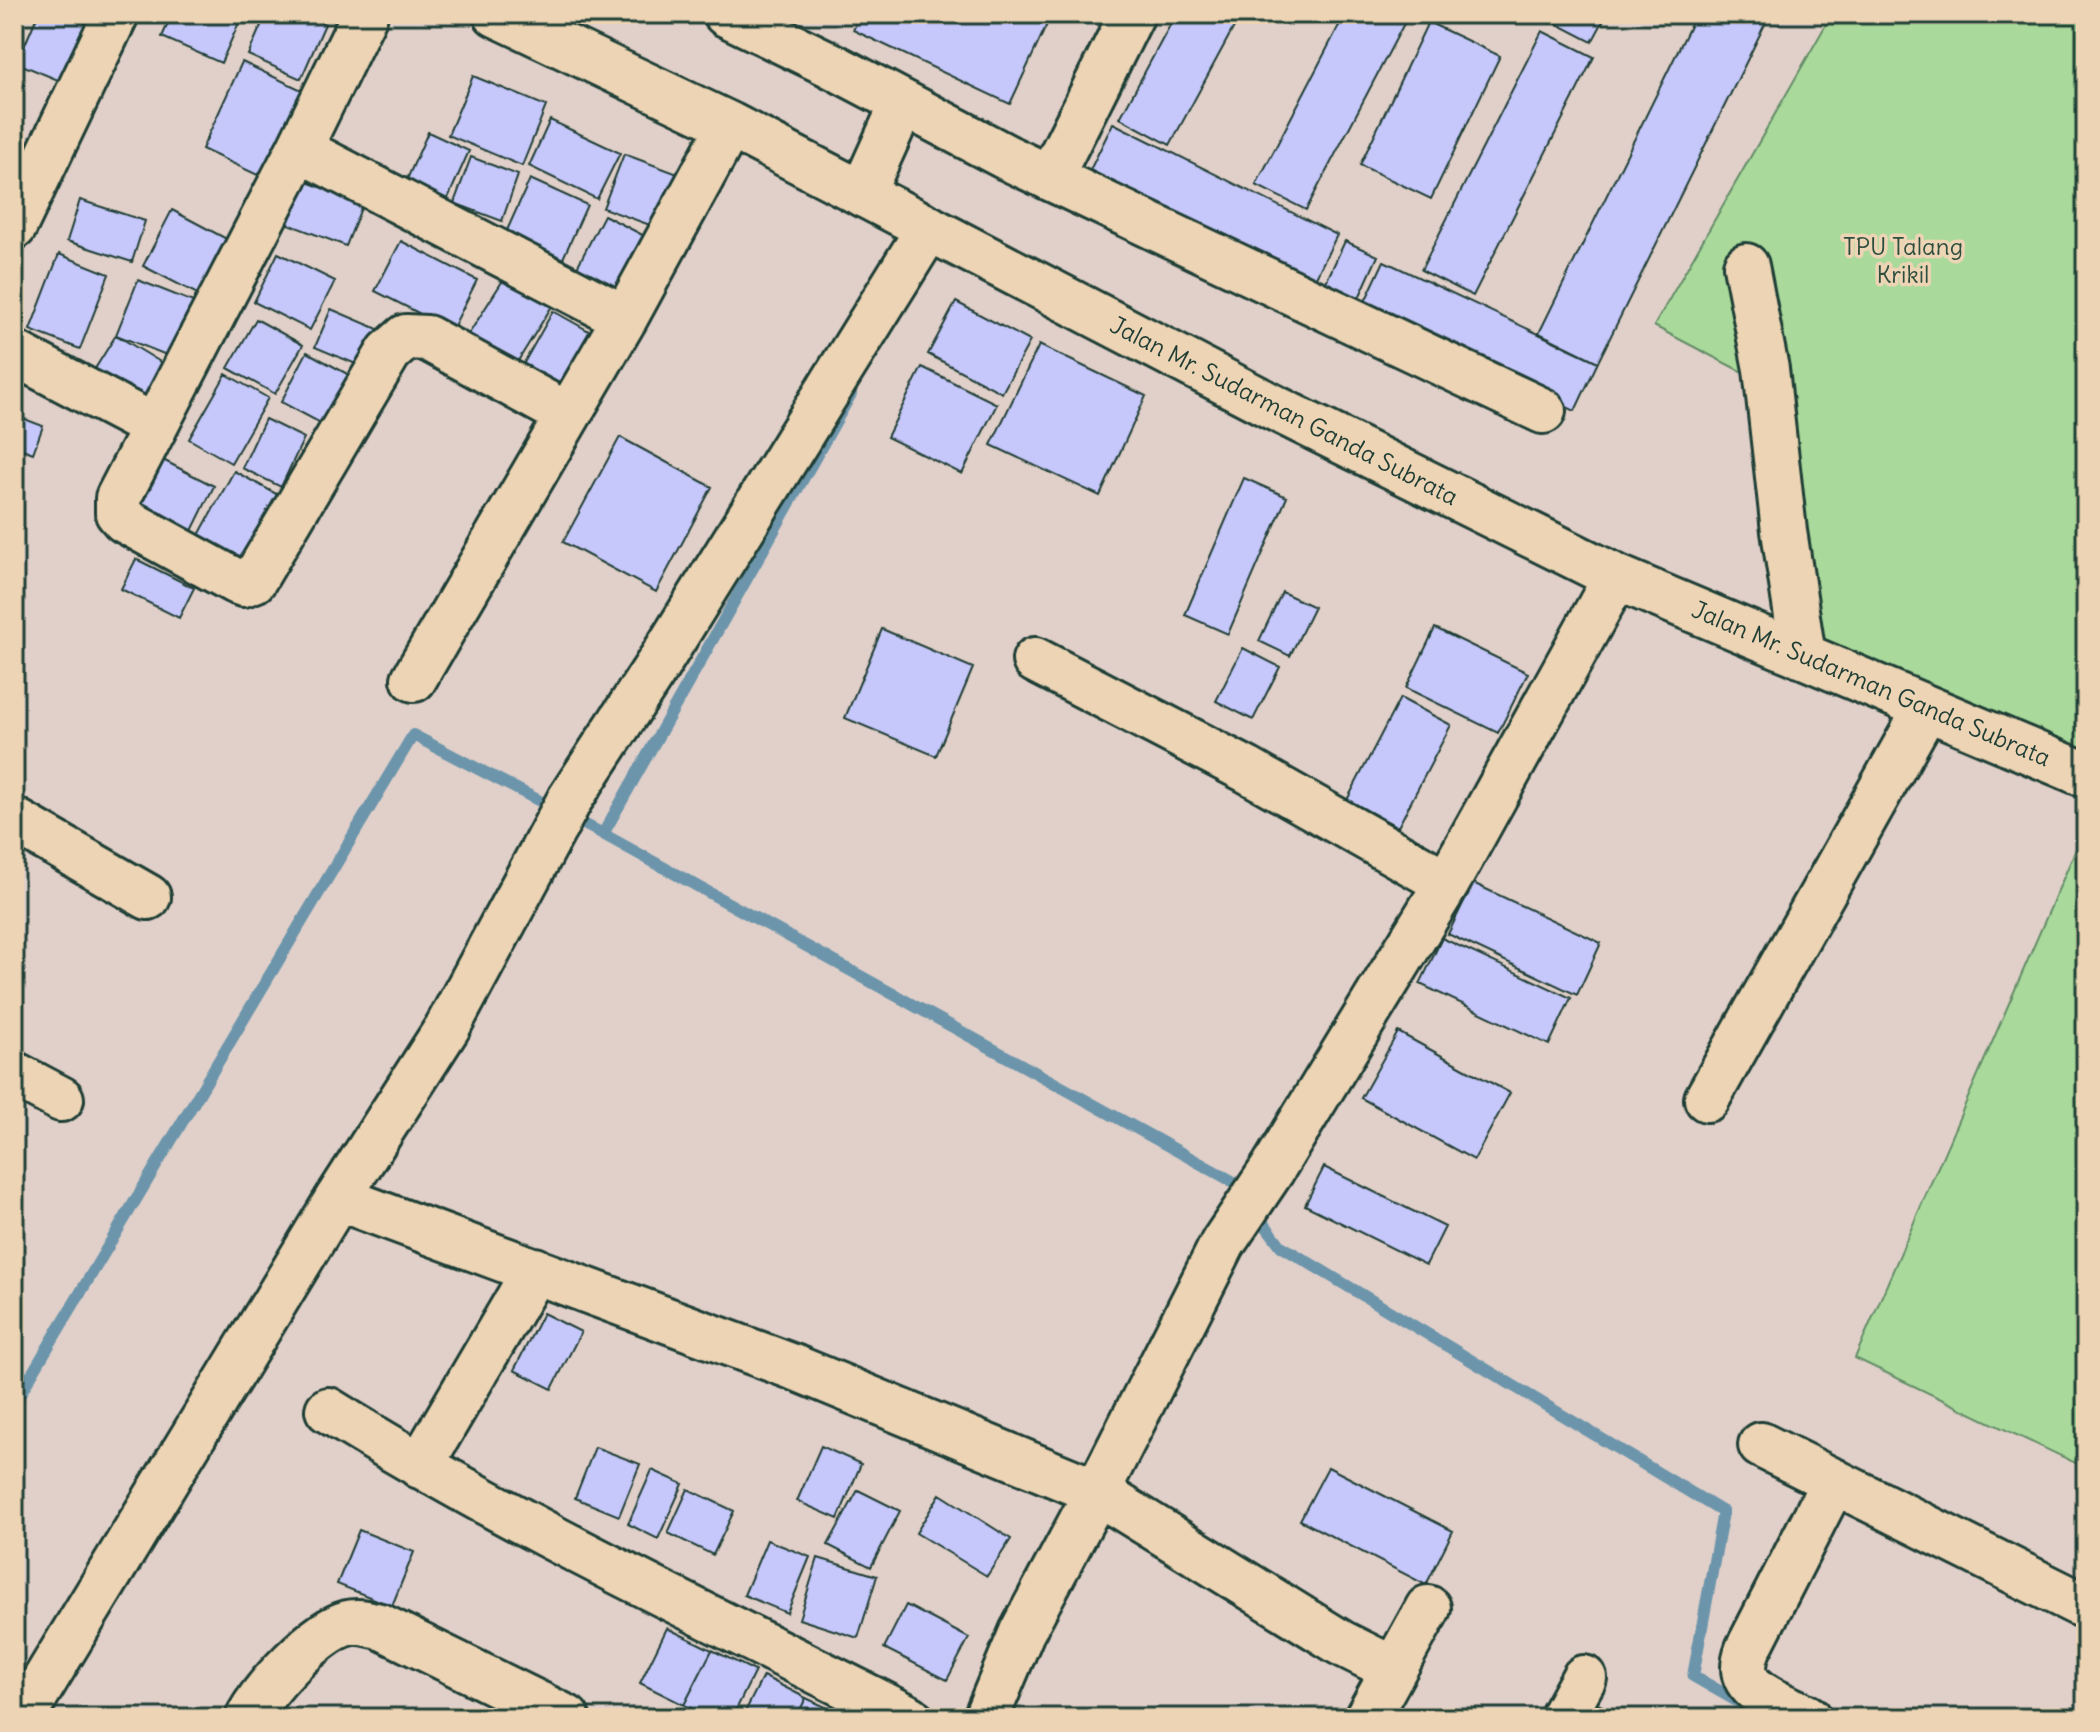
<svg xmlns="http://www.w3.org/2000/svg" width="2100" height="1732" font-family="Delius,sans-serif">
  <rect width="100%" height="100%" fill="#e1d0c9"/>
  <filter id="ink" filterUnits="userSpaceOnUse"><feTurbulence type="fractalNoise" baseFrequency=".0125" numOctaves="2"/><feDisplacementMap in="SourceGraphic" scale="16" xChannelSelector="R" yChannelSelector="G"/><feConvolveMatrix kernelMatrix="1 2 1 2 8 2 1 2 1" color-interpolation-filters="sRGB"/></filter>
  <g filter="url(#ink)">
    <path fill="#a9da9b" stroke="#648c68" stroke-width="2" d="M 1832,14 L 2086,14 L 2086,788 L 1820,638 L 1769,386 L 1654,326 Z
      M 2086,826 L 2086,1468 L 1855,1358 Z"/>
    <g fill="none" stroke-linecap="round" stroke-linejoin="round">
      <path stroke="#6c95ab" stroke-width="12" d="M 603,834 L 1232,1181 L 1281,1246 L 1723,1512 L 1693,1676 L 1749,1708
        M 14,1404 L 413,735 L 603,834 L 851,394"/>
    </g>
    <path fill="#c6c7fa" stroke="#1f3d34" stroke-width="2" d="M 14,14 L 21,14 L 14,31 Z
      M 38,14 L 100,14 L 70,85 L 17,63 Z
      M 172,14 L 243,14 L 221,63 L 162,37 Z
      M 266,14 L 303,14 L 325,24 L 301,79 L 248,55 Z
      M 861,14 L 1031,14 L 1048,22 L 1010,104 L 853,30 Z
      M 1176,14 L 1241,14 L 1170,145 L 1120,118 Z
      M 1345,14 L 1409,14 L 1306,210 L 1256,185 Z
      M 1545,14 L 1607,14 L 1592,42 L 1544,17 Z
      M 1696,14 L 1770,14 L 1598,362 L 1539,333 Z
      M 1428,22 L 1500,56 L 1431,199 L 1360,165 Z
      M 1542,31 L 1594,57 L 1473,296 L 1421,270 Z
      M 242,62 L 304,91 L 264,178 L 202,149 Z
      M 473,76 L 546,106 L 522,166 L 448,135 Z
      M 550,120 L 620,153 L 597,199 L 529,166 Z
      M 1113,123 L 1337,235 L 1313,283 L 1090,170 Z
      M 428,132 L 469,151 L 445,205 L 404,186 Z
      M 624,154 L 678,174 L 658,228 L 603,208 Z
      M 471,157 L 518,175 L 502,221 L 454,203 Z
      M 530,179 L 587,205 L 561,263 L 504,237 Z
      M 304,181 L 363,203 L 346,246 L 288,224 Z
      M 80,200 L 145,221 L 132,262 L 67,241 Z
      M 172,210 L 236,244 L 207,299 L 143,266 Z
      M 604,215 L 656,242 L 627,300 L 574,273 Z
      M 401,241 L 477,280 L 452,330 L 375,291 Z
      M 1345,241 L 1378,256 L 1353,311 L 1320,295 Z
      M 278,253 L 335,281 L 310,330 L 254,302 Z
      M 59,254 L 109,274 L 80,349 L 30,330 Z
      M 1384,261 L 1598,362 L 1575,411 L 1361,310 Z
      M 505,277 L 552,306 L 513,369 L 465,340 Z
      M 138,280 L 206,307 L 184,362 L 116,335 Z
      M 956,302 L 1030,341 L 1002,393 L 928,354 Z
      M 331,309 L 378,329 L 363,367 L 315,347 Z
      M 553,311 L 603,339 L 567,403 L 517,375 Z
      M 256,319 L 303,345 L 275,394 L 228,368 Z
      M 116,335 L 167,366 L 145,403 L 93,372 Z
      M 1039,345 L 1146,396 L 1100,496 L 991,445 Z
      M 307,352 L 351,376 L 326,426 L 281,402 Z
      M 922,367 L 997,404 L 962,474 L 887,437 Z
      M 226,374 L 268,398 L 231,463 L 189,439 Z
      M 14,415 L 43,426 L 33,453 L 14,446 Z
      M 265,419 L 304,438 L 281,487 L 242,468 Z
      M 620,437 L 712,487 L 656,592 L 563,542 Z
      M 163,460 L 214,486 L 189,537 L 138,512 Z
      M 234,471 L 280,496 L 246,560 L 199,535 Z
      M 1244,478 L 1287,497 L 1228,634 L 1185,615 Z
      M 136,559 L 194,588 L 179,618 L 121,589 Z
      M 1282,592 L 1314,607 L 1290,656 L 1259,641 Z
      M 1435,628 L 1528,673 L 1498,733 L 1406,688 Z
      M 882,629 L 973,668 L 936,756 L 845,718 Z
      M 1243,648 L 1280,667 L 1253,720 L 1216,701 Z
      M 1400,698 L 1451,725 L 1398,827 L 1347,800 Z
      M 1473,883 L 1601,943 L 1577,995 L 1448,934 Z
      M 1442,938 L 1571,998 L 1549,1045 L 1420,984 Z
      M 1398,1032 L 1510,1093 L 1474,1160 L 1361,1098 Z
      M 1324,1167 L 1445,1227 L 1426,1265 L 1305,1205 Z
      M 543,1313 L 581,1332 L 552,1389 L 514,1370 Z
      M 821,1446 L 861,1464 L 838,1519 L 797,1501 Z
      M 595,1447 L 640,1464 L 619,1516 L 575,1498 Z
      M 1328,1467 L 1453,1531 L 1426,1585 L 1300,1520 Z
      M 652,1470 L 683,1484 L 658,1539 L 628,1524 Z
      M 688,1489 L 734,1511 L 713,1555 L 668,1533 Z
      M 858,1490 L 900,1511 L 871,1567 L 828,1545 Z
      M 940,1494 L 1011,1539 L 987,1576 L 916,1533 Z
      M 359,1530 L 414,1552 L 392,1606 L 337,1584 Z
      M 767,1540 L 810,1557 L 787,1613 L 744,1595 Z
      M 818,1558 L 877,1576 L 858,1638 L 799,1619 Z
      M 906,1605 L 969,1638 L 947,1680 L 884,1648 Z
      M 667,1628 L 712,1650 L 684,1705 L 640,1683 Z
      M 712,1650 L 755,1671 L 732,1718 L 711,1718 L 684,1705 Z
      M 763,1676 L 806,1698 L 796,1718 L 742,1718 Z
      M 1581,1697 L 1630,1718 L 1572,1718 Z
      M 806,1698 L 847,1717 L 846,1718 L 796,1718 Z"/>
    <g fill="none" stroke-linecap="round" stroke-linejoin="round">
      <g stroke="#1f3d34" stroke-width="50">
        <path id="minor" d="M 365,14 L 299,149 L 118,498 L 118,513 L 124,520 L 235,581 L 243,584 L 254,580 L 389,352 L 406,337 L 427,338 L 568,415
          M 496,14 L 730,125 L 1275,408 L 1616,577 L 2086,775
          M 726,14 L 829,64 L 1008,158 L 1543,411
          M 299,149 L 625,318
          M 1050,178 L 1132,14
          M 862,194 L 903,103
          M 14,227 L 116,14
          M 1746,266 L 1766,369 L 1784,531 L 1803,656
          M 14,353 L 155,427
          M 1035,660 L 1247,770 L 1447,883
          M 414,679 L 625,318 L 730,125
          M 14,820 L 148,897
          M 14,1074 L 61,1099
          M 1707,1099 L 1926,709
          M 338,1198 L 796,1368 L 1097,1492 L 1341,1643 L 1393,1669
          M 328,1410 C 514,1526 715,1619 910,1718
          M 1761,1445 L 2086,1607
          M 420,1466 L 535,1270
          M 22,1718 L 338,1198 L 447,1028 L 570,799 L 657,666 L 929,228
          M 248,1718 C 263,1689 316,1631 348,1623 C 358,1620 370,1624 380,1626 L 567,1718
          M 986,1718 L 1022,1632 L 1097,1492 L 1223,1243 L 1272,1170 L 1447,883 L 1616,577
          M 1367,1718 L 1428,1608
          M 1562,1718 L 1584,1678
          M 1808,1718 C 1788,1707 1744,1694 1744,1668 C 1744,1662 1746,1654 1748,1649 L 1834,1481"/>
      </g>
      <use href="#minor" stroke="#ecd4b4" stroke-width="44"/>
    </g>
  </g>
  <g text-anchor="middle" stroke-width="7" stroke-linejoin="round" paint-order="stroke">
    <g font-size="24" fill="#2d4d3e" stroke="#ecd4b4">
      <text x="1903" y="255">TPU Talang<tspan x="1903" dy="28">Krikil</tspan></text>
    </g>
    <g font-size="24" fill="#1f3d34" stroke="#ecd4b4">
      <text transform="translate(1284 411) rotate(27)" y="8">Jalan Mr. Sudarman Ganda Subrata</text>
      <text transform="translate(1871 684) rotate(23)" y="8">Jalan Mr. Sudarman Ganda Subrata</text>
    </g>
  </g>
  <rect width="2100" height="1732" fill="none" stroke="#ecd4b4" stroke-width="48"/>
  <rect x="24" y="24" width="2052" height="1684" fill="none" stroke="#1f3d34" stroke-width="3" filter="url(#ink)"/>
</svg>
